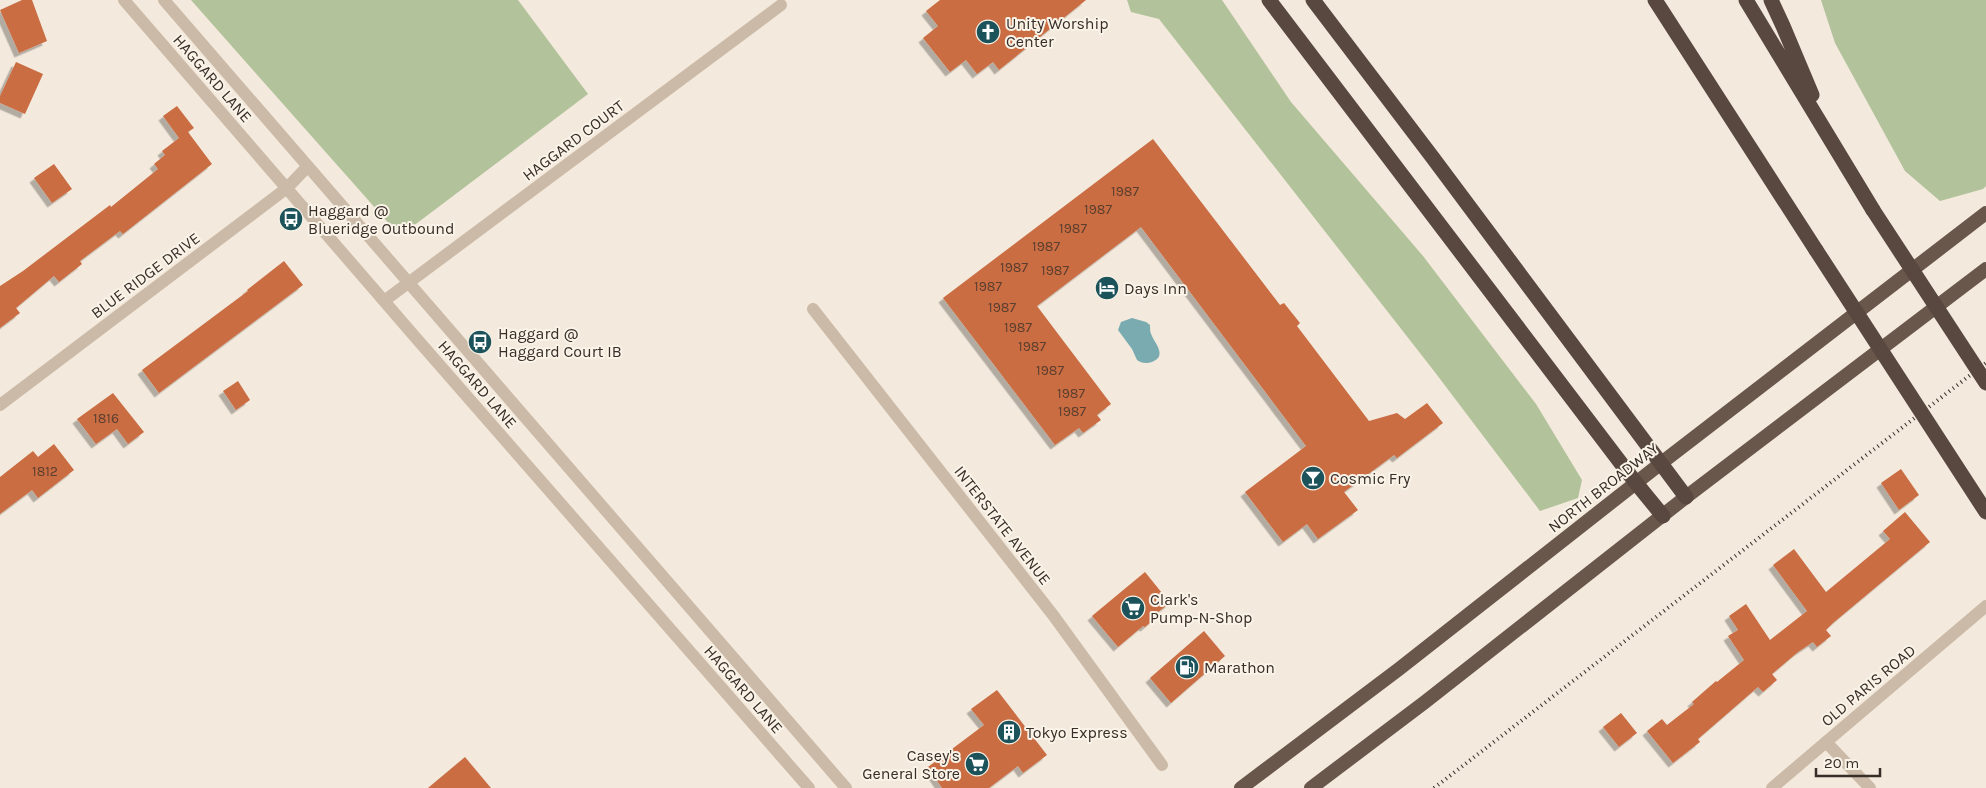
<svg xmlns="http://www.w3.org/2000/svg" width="1986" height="788" font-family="Karla,sans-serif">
  <defs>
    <filter id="shadow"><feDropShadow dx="-4.5" dy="4.5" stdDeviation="0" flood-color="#0004"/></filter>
  </defs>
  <rect width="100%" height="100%" fill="#f3e9dc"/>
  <path fill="#b2c29b" d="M 191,0 L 518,0 L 588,94 L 400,236 Z
    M 1127,0 L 1222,0 L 1291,102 L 1423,256 L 1536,404 L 1582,480 L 1578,498 L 1540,511 L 1434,371 L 1159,19 L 1131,12 Z
    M 1821,0 L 1986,0 L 1986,186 L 1983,189 L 1940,201 L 1905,171 L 1835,43 Z"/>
  <path fill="#79abb1" d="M 1132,318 L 1146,322 L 1150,325 C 1150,329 1150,333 1152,336 C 1156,345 1167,356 1152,362 C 1146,364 1141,363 1137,360 L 1132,349 L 1118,330 L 1121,322 Z"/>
  <path fill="#ca6d43" filter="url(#shadow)" d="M 22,0 L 32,0 L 47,41 L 19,53 L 0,10 Z
    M 940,0 L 1086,0 L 999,70 L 993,62 L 977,74 L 966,60 L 950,72 L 923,38 L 938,26 L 926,11 Z
    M 16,62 L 43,74 L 25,114 L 0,103 L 0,96 Z
    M 177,106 L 194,128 L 188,132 L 212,164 L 123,234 L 120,231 L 80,261 L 82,264 L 59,282 L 54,276 L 16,308 L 20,313 L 0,328 L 0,286 L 23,271 L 110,205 L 111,207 L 158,169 L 154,164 L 165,155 L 162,151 L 179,138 L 163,116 Z
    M 1153,139 L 1280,305 L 1284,303 L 1300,323 L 1297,326 L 1369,421 L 1397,413 L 1405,419 L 1427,403 L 1443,423 L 1397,458 L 1394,455 L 1344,492 L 1358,510 L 1318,539 L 1307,524 L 1283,542 L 1245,492 L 1306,446 L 1141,227 L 1037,306 L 1111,404 L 1097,415 L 1101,420 L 1083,433 L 1079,428 L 1055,445 L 943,298 Z
    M 54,164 L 72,189 L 52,203 L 34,178 Z
    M 284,261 L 303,285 L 159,393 L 142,370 L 248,291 L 247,290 Z
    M 238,381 L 250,400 L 236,410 L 223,391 Z
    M 113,393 L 144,432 L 128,444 L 117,429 L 96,444 L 77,419 Z
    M 54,444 L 74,470 L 38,498 L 32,490 L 0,514 L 0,477 L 33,451 L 38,457 Z
    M 1901,469 L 1919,495 L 1899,510 L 1881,483 Z
    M 1905,512 L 1930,542 L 1833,623 L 1826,630 L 1831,636 L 1817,647 L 1813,642 L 1798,652 L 1772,674 L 1777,680 L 1763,692 L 1758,687 L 1698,739 L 1700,742 L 1673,763 L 1647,731 L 1662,719 L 1667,725 L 1694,704 L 1692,702 L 1716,681 L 1717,682 L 1744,660 L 1728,636 L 1738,630 L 1729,616 L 1746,604 L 1770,640 L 1807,611 L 1773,565 L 1794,549 L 1826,592 L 1890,539 L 1883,531 Z
    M 1145,572 L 1170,603 L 1158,612 L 1159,615 L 1145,627 L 1143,626 L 1118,647 L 1092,616 Z
    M 1204,631 L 1225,656 L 1171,703 L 1150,678 Z
    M 997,690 L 1047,755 L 1023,773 L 1018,766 L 989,788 L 942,788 L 928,767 L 984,725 L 971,709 Z
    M 1621,713 L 1637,733 L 1619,747 L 1603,727 Z
    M 465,757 L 491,788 L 428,788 Z"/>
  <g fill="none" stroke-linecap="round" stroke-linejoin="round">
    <path stroke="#cbbaa7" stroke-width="12" d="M 124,0 L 416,338 L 809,788
      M 164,0 L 846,788
      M 384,301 L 781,5
      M 813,309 L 1053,615 L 1162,765
      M 0,405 L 287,188 L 307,167
      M 1826,742 L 1870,788"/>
    <path stroke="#cbbaa7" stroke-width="12" d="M 1772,788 L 1986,606"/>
    <path stroke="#6a574c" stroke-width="14" d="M 1241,788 L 1399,669 L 1660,464 L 1986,213
      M 1311,788 L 1425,702 L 1686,497 L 1986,269"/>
    <path stroke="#59483f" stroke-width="15" d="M 1269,0 L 1636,483 L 1663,516
      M 1313,0 L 1433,158 L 1686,497
      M 1655,0 L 1816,250
      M 1746,0 L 1873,210
      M 1771,0 L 1783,26 L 1812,95"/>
    <path stroke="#372e28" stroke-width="4" stroke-dasharray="1 4" stroke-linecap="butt" d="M 1434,788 L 1986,363"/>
    <path stroke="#59483f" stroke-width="15" d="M 1873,210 L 1986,383
      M 1816,250 L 1986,512"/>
  </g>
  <defs>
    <g id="church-disc" transform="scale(1.25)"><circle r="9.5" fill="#1c525a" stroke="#faf3e8"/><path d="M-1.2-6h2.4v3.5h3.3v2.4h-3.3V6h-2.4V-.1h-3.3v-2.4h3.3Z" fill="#fff"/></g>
    <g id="bus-disc" transform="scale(1.25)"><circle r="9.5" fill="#1c525a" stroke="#faf3e8"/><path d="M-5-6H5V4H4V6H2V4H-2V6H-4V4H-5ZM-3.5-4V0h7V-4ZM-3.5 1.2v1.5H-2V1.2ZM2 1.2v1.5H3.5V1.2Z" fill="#fff"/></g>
    <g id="hotel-disc" transform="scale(1.25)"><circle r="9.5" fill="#1c525a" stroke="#faf3e8"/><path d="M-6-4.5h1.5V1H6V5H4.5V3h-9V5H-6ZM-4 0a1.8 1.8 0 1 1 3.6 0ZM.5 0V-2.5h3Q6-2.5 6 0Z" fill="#fff"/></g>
    <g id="bar-disc" transform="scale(1.25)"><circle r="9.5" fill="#1c525a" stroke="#faf3e8"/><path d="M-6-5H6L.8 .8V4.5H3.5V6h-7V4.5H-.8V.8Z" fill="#fff"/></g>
    <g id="supermarket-disc" transform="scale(1.25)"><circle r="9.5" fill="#1c525a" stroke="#faf3e8"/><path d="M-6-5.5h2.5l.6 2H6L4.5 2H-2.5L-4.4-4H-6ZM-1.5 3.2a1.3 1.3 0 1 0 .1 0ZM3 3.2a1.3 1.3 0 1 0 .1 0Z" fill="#fff"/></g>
    <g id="fuel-disc" transform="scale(1.25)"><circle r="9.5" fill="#1c525a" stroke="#faf3e8"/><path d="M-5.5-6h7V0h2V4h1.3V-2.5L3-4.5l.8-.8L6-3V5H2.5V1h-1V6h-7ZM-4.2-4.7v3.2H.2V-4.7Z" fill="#fff"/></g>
    <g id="building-disc" transform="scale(1.25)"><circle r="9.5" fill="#1c525a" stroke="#faf3e8"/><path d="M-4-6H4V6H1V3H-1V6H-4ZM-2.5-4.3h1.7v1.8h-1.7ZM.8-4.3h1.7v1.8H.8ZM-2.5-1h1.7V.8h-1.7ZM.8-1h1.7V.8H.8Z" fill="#fff"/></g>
  </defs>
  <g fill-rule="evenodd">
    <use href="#church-disc" x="988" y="32"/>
    <use href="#bus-disc" x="291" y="219"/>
    <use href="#hotel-disc" x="1107" y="288"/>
    <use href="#bus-disc" x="480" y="342"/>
    <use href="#bar-disc" x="1313" y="478"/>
    <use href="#supermarket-disc" x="1133" y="608"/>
    <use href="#fuel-disc" x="1187" y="667"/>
    <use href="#building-disc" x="1009" y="732"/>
    <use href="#supermarket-disc" x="977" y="764"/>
  </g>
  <g text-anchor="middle" stroke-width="4" stroke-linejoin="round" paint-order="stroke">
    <g font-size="14" fill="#5c3e2f">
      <text x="1125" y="196">1987</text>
      <text x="1098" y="214">1987</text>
      <text x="1073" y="233">1987</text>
      <text x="1046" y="251">1987</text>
      <text x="1014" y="272">1987</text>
      <text x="1055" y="275">1987</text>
      <text x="988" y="291">1987</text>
      <text x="1002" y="312">1987</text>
      <text x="1018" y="332">1987</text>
      <text x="1032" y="351">1987</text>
      <text x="1050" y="375">1987</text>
      <text x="1071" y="398">1987</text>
      <text x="1072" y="416">1987</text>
      <text x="106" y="423">1816</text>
      <text x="45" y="476">1812</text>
    </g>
    <g font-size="16" fill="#372e28" stroke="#faf3e8" text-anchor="start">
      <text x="1006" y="29">Unity Worship<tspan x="1006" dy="18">Center</tspan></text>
      <text x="308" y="216">Haggard @<tspan x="308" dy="18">Blueridge Outbound</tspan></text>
      <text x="1124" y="294">Days Inn</text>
      <text x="498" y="339">Haggard @<tspan x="498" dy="18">Haggard Court IB</tspan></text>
      <text x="1330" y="484">Cosmic Fry</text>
      <text x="1150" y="605">Clark's<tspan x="1150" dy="18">Pump-N-Shop</tspan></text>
      <text x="1204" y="673">Marathon</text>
      <text x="1026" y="738">Tokyo Express</text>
      <text x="960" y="761" text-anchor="end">Casey's<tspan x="960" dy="18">General Store</tspan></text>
    </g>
    <g font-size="16" fill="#372e28" stroke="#faf3e8">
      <text transform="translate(213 78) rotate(49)" y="6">HAGGARD LANE</text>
      <text transform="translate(573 140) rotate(-37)" y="6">HAGGARD COURT</text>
      <text transform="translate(145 275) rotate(-37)" y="6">BLUE RIDGE DRIVE</text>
      <text transform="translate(478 384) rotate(49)" y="6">HAGGARD LANE</text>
      <text transform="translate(1603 487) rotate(-38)" y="6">NORTH BROADWAY</text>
      <text transform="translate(1003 525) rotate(52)" y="6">INTERSTATE AVENUE</text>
      <text transform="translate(1868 685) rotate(-40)" y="6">OLD PARIS ROAD</text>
      <text transform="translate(744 689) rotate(49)" y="6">HAGGARD LANE</text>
    </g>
  </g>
  <path d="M1816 768v8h64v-8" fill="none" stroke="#372e28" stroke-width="2.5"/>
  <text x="1824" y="768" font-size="15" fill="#372e28" stroke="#faf3e8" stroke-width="4" paint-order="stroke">20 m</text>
</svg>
